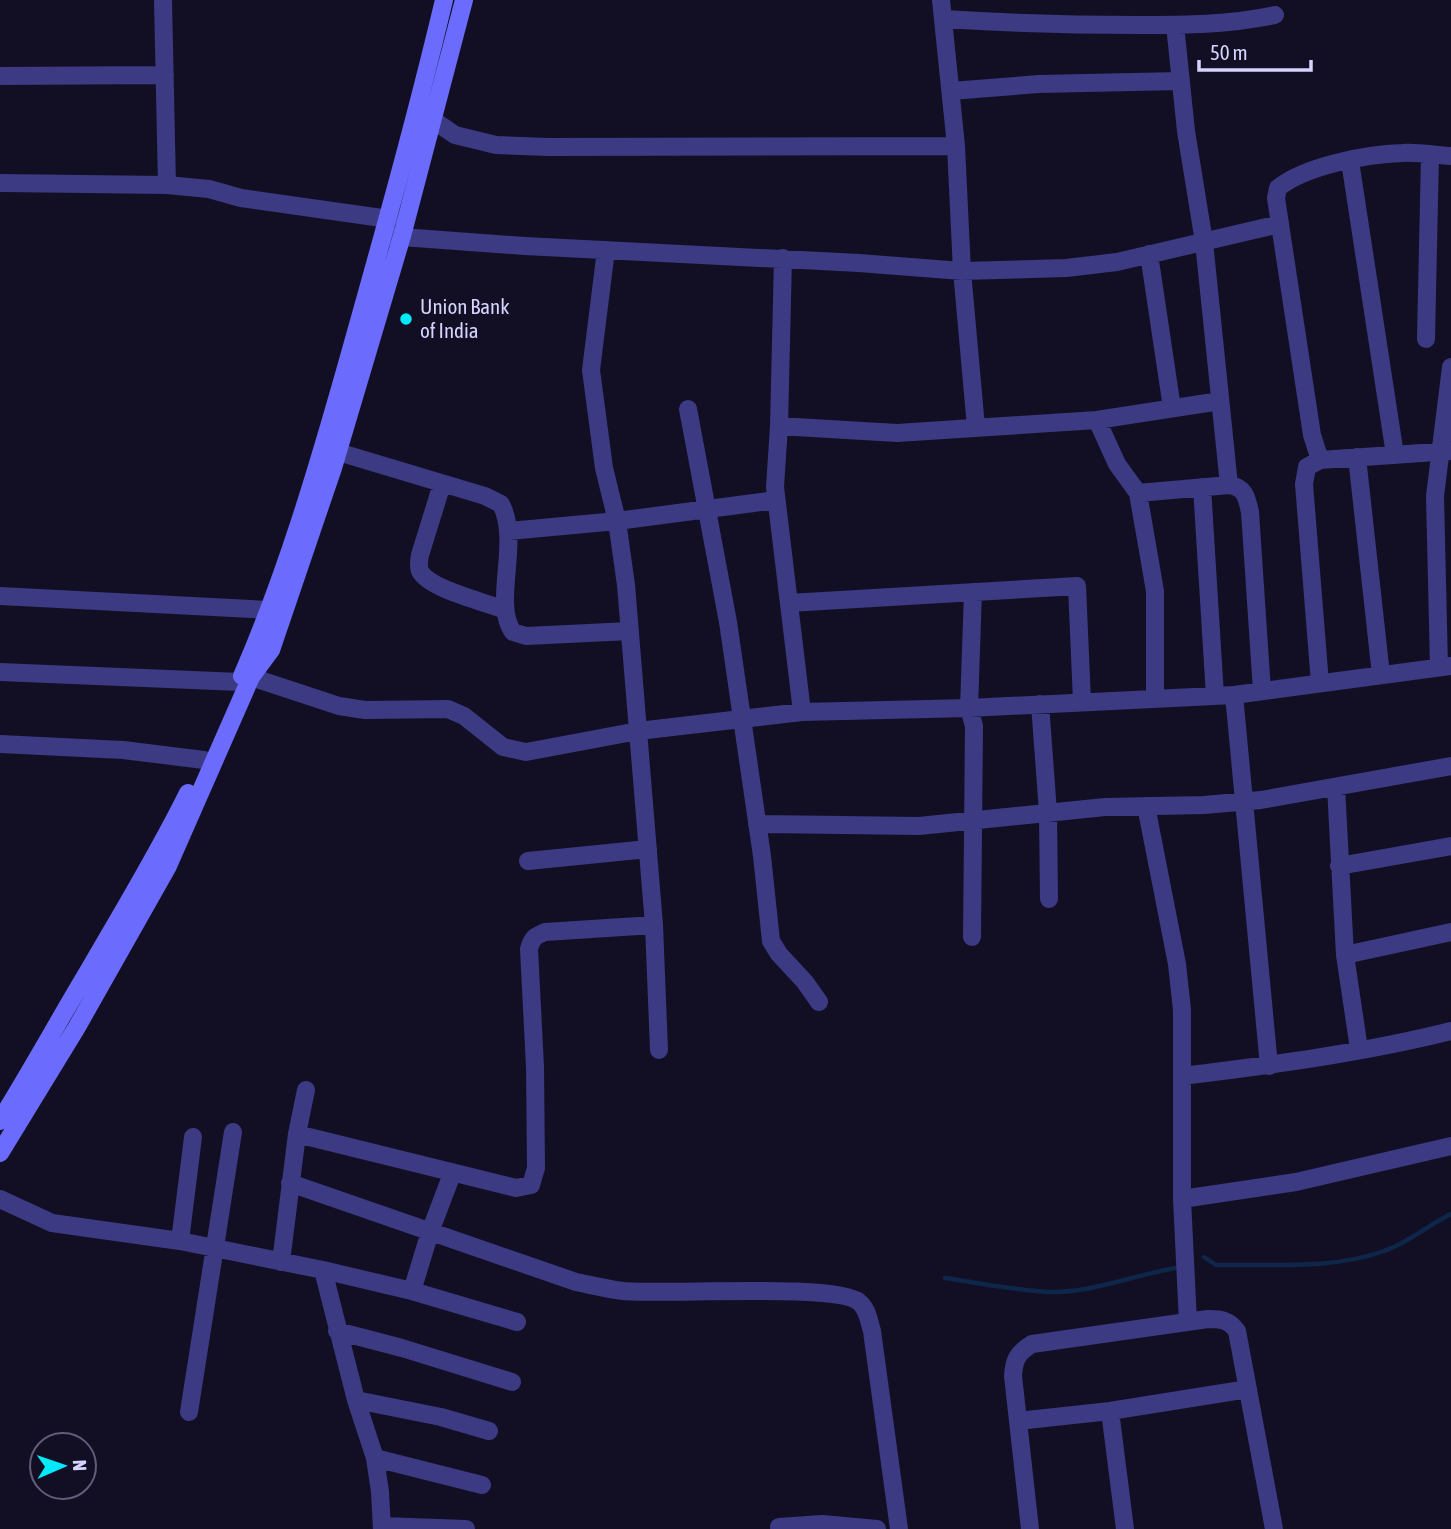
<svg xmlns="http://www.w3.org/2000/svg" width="1451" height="1529" font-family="'Asap Condensed',sans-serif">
  <rect width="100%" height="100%" fill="#120f24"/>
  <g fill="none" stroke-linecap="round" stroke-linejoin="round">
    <path stroke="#0e2649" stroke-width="4.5" d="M 1204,1257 L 1216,1265 C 1272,1264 1331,1270 1384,1251 C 1408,1243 1428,1225 1451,1214
      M 945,1278 C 979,1283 1014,1290 1048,1292 C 1092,1293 1133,1275 1176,1268"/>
    <path stroke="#3b3a83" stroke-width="18" d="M 163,0 L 167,185
      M 941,0 L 956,146 L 962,271 L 976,427
      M 944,19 C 1008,23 1072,25 1137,25 C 1184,25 1229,25 1275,15
      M 1175,25 L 1186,131 L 1204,242 L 1229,485
      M 0,76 L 165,75
      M 951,91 L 1039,84 L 1181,81
      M 433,120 L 455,135 L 496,145 L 548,147 L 956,146
      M 1350,161 L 1395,455
      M 0,183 L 167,185 L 209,189 L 241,198 L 389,219
      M 388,236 L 525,246 L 859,263 L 962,271 L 1066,268 L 1117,262 L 1280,224
      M 606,250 L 591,370 L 604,468 L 617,521 L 626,585 L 654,925 L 659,1050
      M 1149,254 L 1172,408
      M 1426,339 L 1430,154
      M 688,409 L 728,622 L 762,856 L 771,941 L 779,954 L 805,982 L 819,1002
      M 1097,420 L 1117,464 L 1138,493 L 1155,591 L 1155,698
      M 779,426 L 783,258
      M 338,452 L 485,496 L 501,504 C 521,543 492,603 513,632 L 526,636 L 630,631
      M 1357,457 L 1381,675
      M 1320,460 L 1312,435 L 1276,198 L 1278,188 C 1305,166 1367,154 1402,153 C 1418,152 1435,155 1451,156
      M 442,484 L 420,555 C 419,560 418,566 420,571 C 429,589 485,602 505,610
      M 1202,487 L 1215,696
      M 1138,493 L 1229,485 C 1245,487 1247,498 1250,512 L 1262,691
      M 509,531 L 617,521 L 776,500
      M 0,596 L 269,610
      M 789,603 L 1077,586 L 1082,701
      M 1439,667 L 1435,496 L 1451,367
      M 0,672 L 240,682
      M 251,677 L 339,706 L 365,710 L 448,709 L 464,716 L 503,747 L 526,752 L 638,731 L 802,712 L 969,708 L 1234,695 L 1451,666
      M 1320,683 L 1304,484 L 1307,467 L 1320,460 L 1451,451
      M 1234,695 L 1269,1066
      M 1040,704 L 1048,812 L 1049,899
      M 802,712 L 775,487 L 779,426 L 897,433 L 1097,420 L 1220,401
      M 0,744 L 123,750 L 204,760
      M 1336,787 L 1345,955 L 1359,1049
      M 1146,806 L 1177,964 L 1182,1010 L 1182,1199 L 1188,1322
      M 757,824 L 919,826 L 1105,807 L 1204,805 L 1261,800 L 1451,766
      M 528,861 L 648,849
      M 1339,866 L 1451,846
      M 972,937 L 974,726 L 969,708 L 973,592
      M 1345,955 L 1451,932
      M 1182,1076 C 1272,1065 1363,1053 1451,1031
      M 297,1134 L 516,1188 L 531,1185 L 536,1168 L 535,1067 L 529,949 C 532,938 535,936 545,932 L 654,925
      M 290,1183 L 576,1282 C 591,1285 608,1289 623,1291 C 664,1295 837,1283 859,1302 C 868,1309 869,1322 872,1331 L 899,1529
      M 0,1199 L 52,1223 L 180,1241 L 323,1270 L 412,1291 L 517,1322
      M 1182,1199 L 1296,1182 L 1451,1146
      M 180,1241 L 193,1137
      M 281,1262 L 297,1134 L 306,1090
      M 323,1270 L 356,1400 L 375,1458 L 380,1492 L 382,1529
      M 412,1291 L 430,1232 L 452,1174
      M 337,1331 L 402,1348 L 512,1382
      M 356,1400 L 441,1417 L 489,1431
      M 1110,1411 L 1125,1529
      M 189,1412 L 233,1132
      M 1018,1421 L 1110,1411 L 1248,1389
      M 375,1458 L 482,1485
      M 382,1526 L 466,1529
      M 779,1527 L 822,1524 L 877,1529
      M 1030,1529 L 1013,1376 C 1014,1360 1017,1353 1032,1344 L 1208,1319 C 1221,1319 1229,1320 1237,1331 L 1274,1529"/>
    <path stroke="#6b6cfd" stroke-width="18" d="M 242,676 C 286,575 317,470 347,364 C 381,243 415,122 444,0
      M 0,1121 C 31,1071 59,1020 89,970 C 123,911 158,854 188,793
      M 0,1153 L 77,1027 L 168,866 L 251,677 L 271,650 L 333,468 L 402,236 L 464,0"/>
  </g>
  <circle fill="#03e9fa" stroke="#120f24" stroke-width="2.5" cx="406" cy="319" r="7"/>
  <g text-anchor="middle" stroke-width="7" stroke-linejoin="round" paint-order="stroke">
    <g font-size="21" fill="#d6d3fe" stroke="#120f24" text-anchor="start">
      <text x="420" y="314">Union Bank<tspan x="420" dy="24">of India</tspan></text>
    </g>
  </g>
  <g transform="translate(63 1466) rotate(88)"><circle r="33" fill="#120f24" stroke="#605d7b" stroke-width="2"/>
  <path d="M0-5L12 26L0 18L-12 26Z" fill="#03e9fa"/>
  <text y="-10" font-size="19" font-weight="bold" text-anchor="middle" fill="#d6d3fe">N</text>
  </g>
  <path d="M1199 60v10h112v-10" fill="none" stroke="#d6d3fe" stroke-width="3.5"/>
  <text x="1210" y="60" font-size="21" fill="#d6d3fe" stroke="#120f24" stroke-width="5" paint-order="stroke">50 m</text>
</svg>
